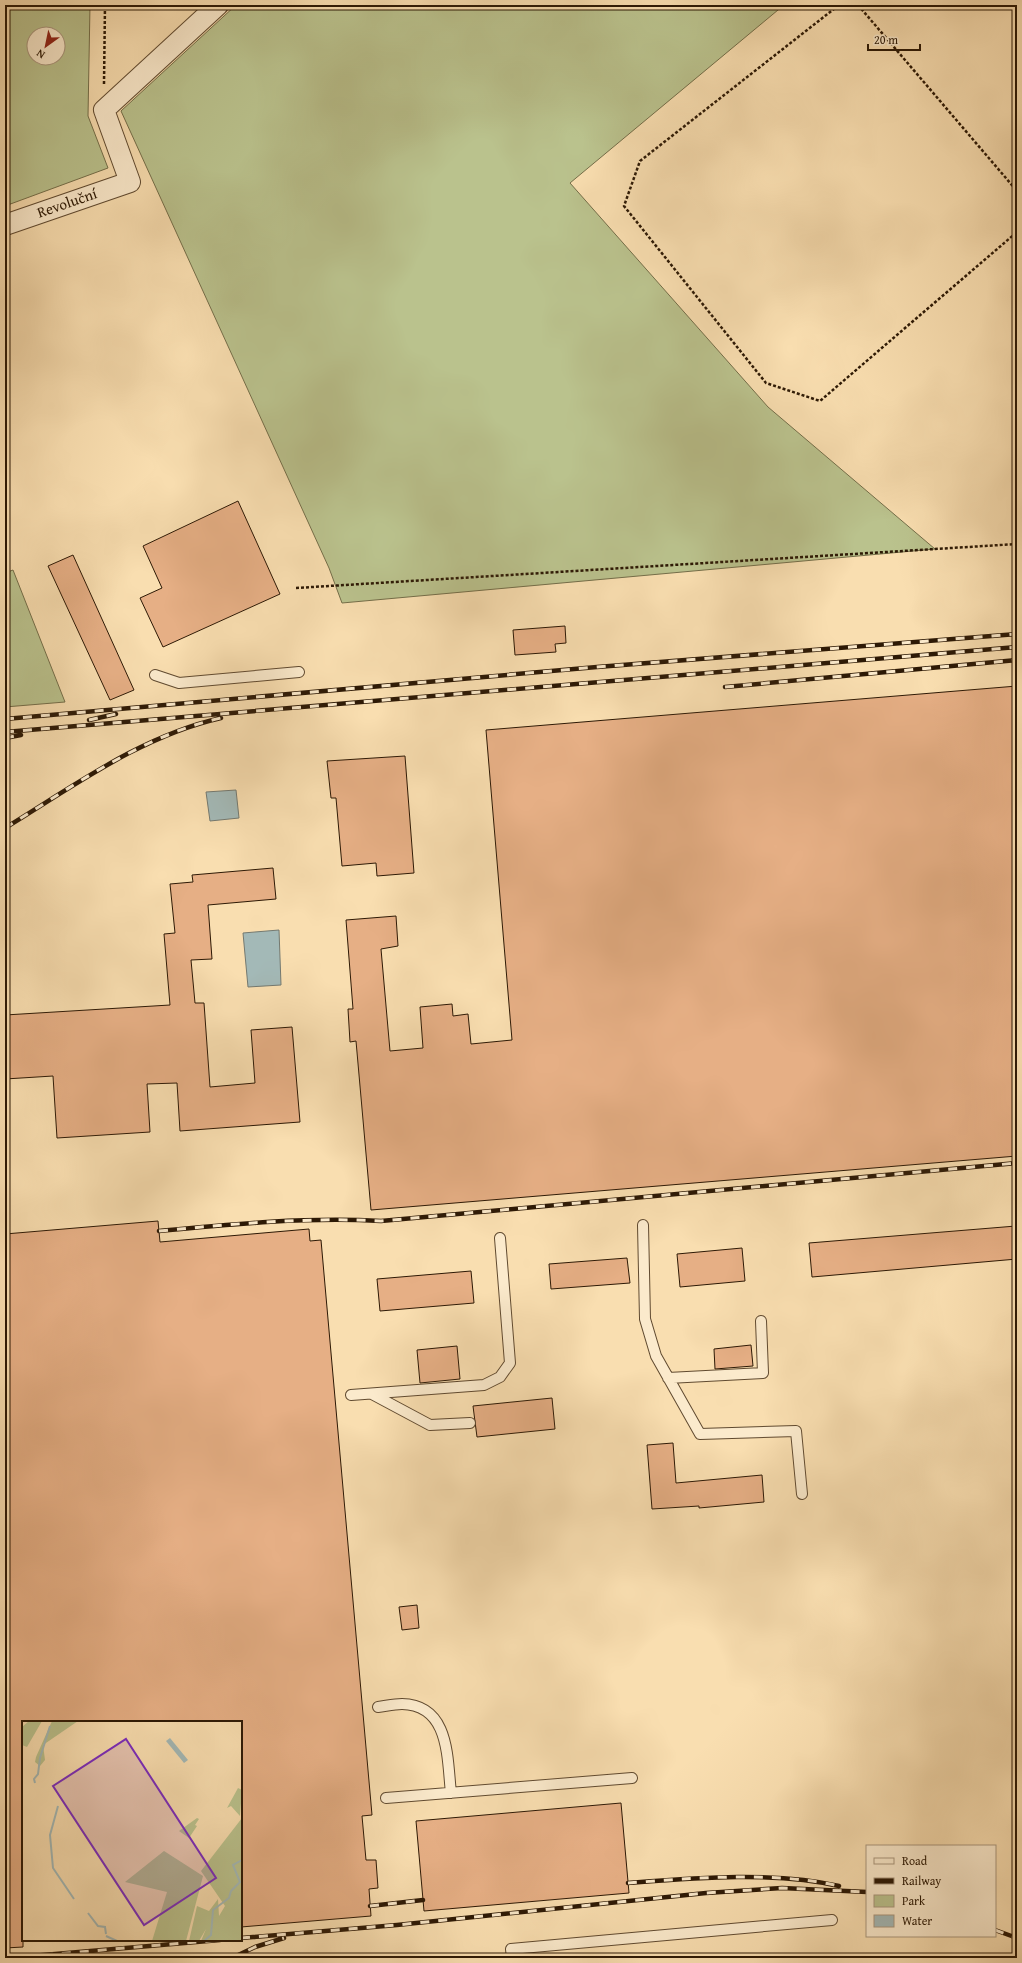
<svg xmlns="http://www.w3.org/2000/svg" width="1022" height="1963" font-family="'Gentium Book Plus',serif">
  <rect width="100%" height="100%" fill="#f9deb0"/>
  <filter id="stains"><feTurbulence type="fractalNoise" baseFrequency=".005" numOctaves="4"/><feColorMatrix values="0 0 0 0 .2 0 0 0 0 .09 0 0 0 0 .02 0 0 0 .5 -.17"/></filter>
  <radialGradient id="worn" r=".72"><stop offset=".6" stop-color="#630" stop-opacity="0"/><stop offset="1" stop-color="#630" stop-opacity=".3"/></radialGradient>
  <path fill="#bac28d" stroke="#746e49" fill-rule="evenodd" d="M 5,5 L 90,5 L 88,116 L 108,168 L 5,206 ZM 34,34 L 58,34 L 58,58 L 34,58 Z
    M 236,5 L 784,5 L 570,183 L 768,407 L 935,549 L 342,603 L 329,568 L 121,111 Z
    M 13,570 L 65,702 L 5,707 L 5,573 Z"/>
  <path fill="#a3b9b7" stroke="#747970" d="M 236,790 L 239,818 L 210,821 L 206,792 Z
    M 279,930 L 281,985 L 248,987 L 243,933 Z"/>
  <path fill="#e6af85" stroke="#2d1905" d="M 238,501 L 280,594 L 163,647 L 140,598 L 162,588 L 143,546 Z
    M 73,555 L 134,690 L 110,700 L 48,566 Z
    M 565,626 L 566,643 L 555,644 L 556,652 L 515,655 L 513,630 Z
    M 1017,686 L 1017,1156 L 371,1210 L 356,1041 L 350,1042 L 348,1009 L 353,1009 L 346,920 L 396,916 L 398,946 L 381,949 L 390,1051 L 423,1048 L 420,1007 L 452,1004 L 453,1016 L 468,1014 L 471,1044 L 512,1040 L 486,730 Z
    M 405,756 L 414,873 L 377,876 L 376,863 L 342,866 L 336,798 L 331,798 L 327,761 Z
    M 273,868 L 276,899 L 208,905 L 212,959 L 191,960 L 195,1003 L 204,1003 L 210,1087 L 255,1083 L 251,1030 L 292,1027 L 300,1122 L 180,1131 L 177,1083 L 147,1084 L 150,1132 L 57,1138 L 53,1076 L 5,1079 L 5,1015 L 170,1005 L 164,934 L 175,933 L 170,884 L 193,882 L 192,875 Z
    M 158,1221 L 160,1242 L 309,1229 L 310,1241 L 321,1240 L 372,1815 L 362,1816 L 366,1860 L 376,1860 L 378,1888 L 369,1889 L 371,1916 L 241,1927 L 241,1722 L 23,1722 L 23,1947 L 5,1948 L 5,1234 Z
    M 1016,1226 L 1017,1259 L 812,1277 L 809,1243 Z
    M 742,1248 L 745,1281 L 680,1287 L 677,1254 Z
    M 627,1258 L 630,1283 L 551,1289 L 549,1264 Z
    M 471,1271 L 474,1303 L 380,1311 L 377,1279 Z
    M 751,1345 L 753,1366 L 715,1369 L 714,1349 Z
    M 457,1346 L 460,1379 L 420,1383 L 417,1350 Z
    M 552,1398 L 555,1429 L 477,1437 L 473,1406 Z
    M 673,1443 L 676,1483 L 762,1475 L 764,1502 L 699,1508 L 699,1506 L 652,1509 L 647,1445 Z
    M 417,1605 L 419,1628 L 402,1630 L 399,1607 Z
    M 621,1803 L 629,1893 L 424,1911 L 416,1821 Z"/>
  <g fill="none" stroke-linecap="round" stroke-linejoin="round">
    <g stroke="#604a30" stroke-width="12">
      <path id="lane" d="M 155,675 L 179,683 L 299,672
        M 643,1225 L 645,1319 L 656,1356 L 700,1434 L 796,1431 L 802,1494
        M 668,1378 L 763,1373 L 761,1321
        M 372,1394 L 430,1425 L 470,1423
        M 351,1395 L 484,1385 L 500,1377 L 510,1363 L 500,1238
        M 378,1707 C 386,1706 394,1704 402,1704 C 450,1705 447,1758 451,1793
        M 386,1798 L 632,1778
        M 512,1958 L 511,1949 L 832,1920"/>
    </g>
    <g stroke="#604a30" stroke-width="22">
      <path id="street" d="M 5,225 L 130,182 L 104,110 L 218,5"/>
    </g>
    <path stroke="#2d1905" stroke-width="2.5" stroke-dasharray="3 2" stroke-linecap="butt" d="M 839,5 L 640,161 L 624,206 L 766,383 L 820,401 L 1017,232
      M 858,5 L 1017,191
      M 104,84 L 105,5
      M 296,588 L 1017,544"/>
    <use href="#lane" stroke="#fbeacc" stroke-width="10"/>
    <use href="#street" stroke="#fbeacc" stroke-width="20"/>
    <g stroke="#2d1905" stroke-width="4.5">
      <path id="rail" d="M 725,687 L 1017,660
        M 5,719 L 597,667 L 1017,634
        M 89,720 L 116,714
        M 5,732 L 1017,647
        M 5,738 L 21,735
        M 5,828 C 74,786 141,736 221,718
        M 159,1231 C 233,1224 306,1217 381,1221 L 1017,1163
        M 628,1883 C 693,1878 775,1871 839,1886
        M 370,1906 L 423,1900
        M 995,1930 L 1017,1938
        M 241,1938 L 397,1925 L 706,1893 L 782,1888 L 867,1892
        M 8,1958 L 220,1940
        M 232,1958 L 255,1947 L 284,1938"/>
    </g>
    <use href="#rail" stroke="#fbeacc" stroke-width="3" stroke-dasharray="9" stroke-linecap="butt"/>
  </g>
  <g text-anchor="middle" stroke-width="3" stroke-linejoin="round" paint-order="stroke">
    <g font-size="15" fill="#2d1905" stroke="#fbeacc">
      <text transform="translate(67 203) rotate(-19)" y="5">Revoluční</text>
    </g>
  </g>
  <g transform="translate(22 1721)">
    <rect width="220" height="220" fill="#f9deb0"/>
    <path d="M 7,0 L 20,0 L 5,26 L 0,24 L 0,6 ZM 30,0 L 56,0 L 21,24 L 23,39 L 18,45 L 13,41 L 14,36 ZM 216,67 L 220,69 L 218,95 L 209,85 L 205,87 ZM 175,97 L 177,98 L 173,104 L 175,105 L 167,117 L 157,110 ZM 220,97 L 220,220 L 179,220 L 184,208 L 177,220 L 167,220 L 175,185 L 187,190 L 196,178 L 197,195 L 203,185 L 179,150 ZM 142,130 L 181,155 L 164,220 L 130,220 L 145,171 L 103,161 Z" fill="#bac28d"/>
    <path d="M 148,17 L 166,39 L 162,42 L 144,20 Z" fill="#a3b9b7"/>
    <path fill="none" stroke="#a3b9b7" stroke-width="2" d="M 13,62 L 12,58 L 16,53 L 18,37 L 28,5M 36,85 L 28,114 L 31,147 L 52,178M 66,192 L 76,205 L 83,206 L 84,213M 84,215 L 95,220M 182,220 L 189,214 L 191,189 L 207,177 L 209,170 L 218,161 L 211,144 L 220,139"/>
    <path fill="#7b2cbf" fill-opacity="0.15" stroke="#7b2cbf" stroke-width="2" d="M 104,18 L 194,157 L 122,204 L 31,65 Z"/>
    <rect width="220" height="220" fill="none" stroke="#2d1905" stroke-width="2"/>
  </g>
  <rect width="1022" height="1963" fill="none" stroke="#f9deb0" stroke-width="20"/>
  <rect x="6" y="6" width="1010" height="1951" fill="none" stroke="#2d1905" stroke-width="2"/>
  <rect x="10" y="10" width="1002" height="1943" fill="none" stroke="#2d1905"/>
  <rect x="866" y="1845" width="130" height="92" fill="#fbeacc" stroke="#a9967c"/>
  <rect x="874" y="1858" width="20" height="6" fill="#fbeacc" stroke="#a9967c"/>
  <text x="902" y="1865" font-size="12" fill="#2d1905">Road</text>
  <rect x="874" y="1878" width="20" height="6" fill="#2d1905" stroke="#a9967c"/>
  <text x="902" y="1885" font-size="12" fill="#2d1905">Railway</text>
  <rect x="874" y="1895" width="20" height="12" fill="#bac28d" stroke="#a9967c"/>
  <text x="902" y="1905" font-size="12" fill="#2d1905">Park</text>
  <rect x="874" y="1915" width="20" height="12" fill="#a3b9b7" stroke="#a9967c"/>
  <text x="902" y="1925" font-size="12" fill="#2d1905">Water</text>
  <g transform="translate(46 46) rotate(213)"><circle r="19" fill="#fbeacc" stroke="#a9967c"/>
  <path d="M0-3L7 15L0 10L-7 15Z" fill="#8f2418"/>
  <text y="-6" font-size="11" font-weight="bold" text-anchor="middle" fill="#2d1905">N</text>
  </g>
  <path d="M868 44v6h52v-6" fill="none" stroke="#2d1905" stroke-width="2"/>
  <text x="874" y="44" font-size="12" fill="#2d1905" stroke="#fbeacc" stroke-width="3" paint-order="stroke">20 m</text>
  <rect width="100%" height="100%" filter="url(#stains)"/>
  <rect width="100%" height="100%" fill="url(#worn)"/>
</svg>
